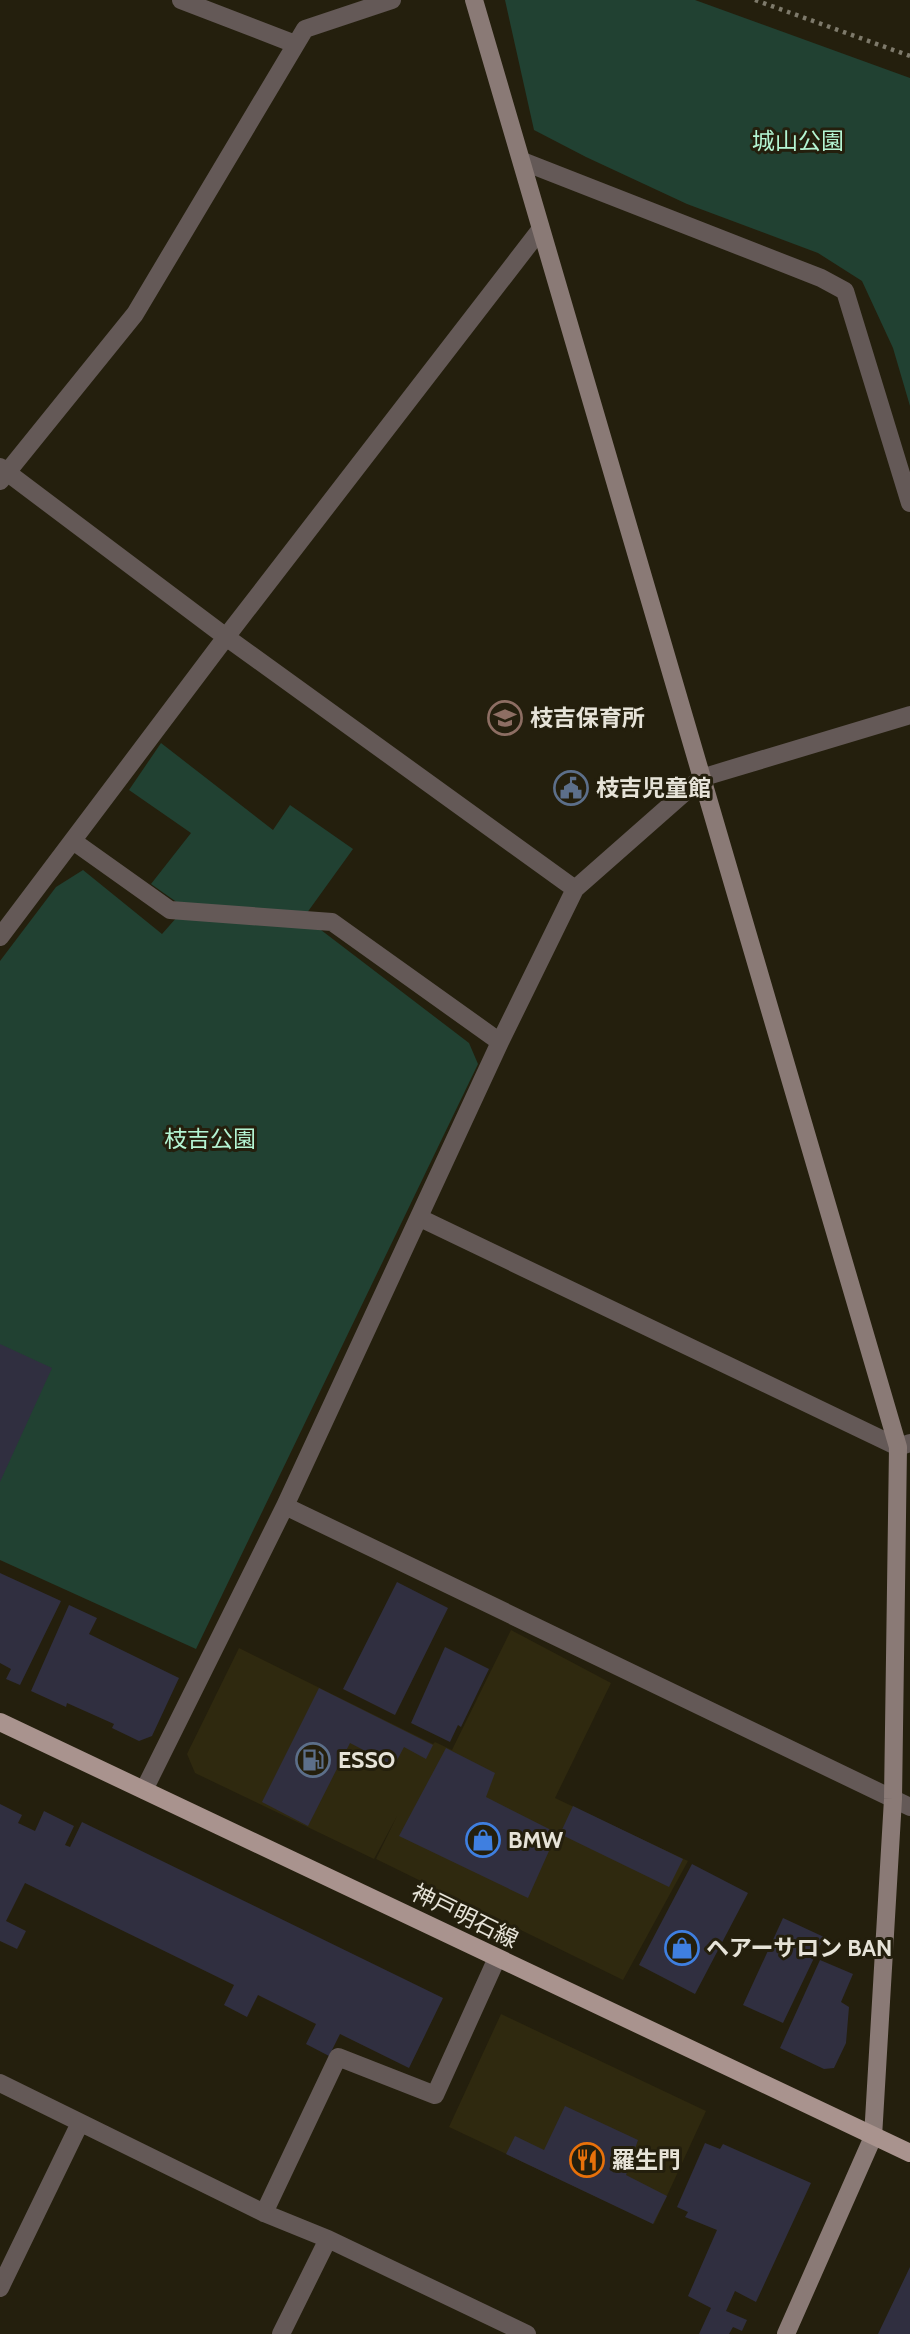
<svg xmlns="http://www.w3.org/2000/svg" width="910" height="2334" font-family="Cabin,'Noto Sans JP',sans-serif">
  <rect width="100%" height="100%" fill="#241f0d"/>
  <path fill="#2f290f" d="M 511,1630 L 611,1683 L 555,1798 L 688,1861 L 623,1980 L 376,1859 L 397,1816 L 374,1859 L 195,1773 L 187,1754 L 239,1648 L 433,1744 L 435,1742 L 452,1750 Z
    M 501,2014 L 706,2111 L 654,2224 L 449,2127 Z"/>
  <path fill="#214132" d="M 505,0 L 695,0 L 910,78 L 910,406 L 893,348 L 862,281 L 818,253 L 687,204 L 586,157 L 534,130 Z
    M 161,743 L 273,830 L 290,805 L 353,849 L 304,917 L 469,1043 L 478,1064 L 196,1649 L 0,1560 L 0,961 L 56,887 L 83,870 L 162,934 L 185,908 L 151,884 L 191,833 L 129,790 Z"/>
  <path fill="#302f40" d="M 0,1344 L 52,1368 L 0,1482 Z
    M 0,1573 L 61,1601 L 20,1685 L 6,1679 L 11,1669 L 0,1663 Z
    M 397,1582 L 448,1608 L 395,1715 L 343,1689 Z
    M 69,1605 L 97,1618 L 89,1634 L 179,1678 L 152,1736 L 139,1741 L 112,1728 L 114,1724 L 67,1703 L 66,1707 L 31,1691 Z
    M 445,1647 L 489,1669 L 461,1727 L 458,1725 L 450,1742 L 411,1723 Z
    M 319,1688 L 433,1745 L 426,1759 L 404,1747 L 394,1766 L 350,1743 L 308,1826 L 262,1802 Z
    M 446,1748 L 495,1773 L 486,1797 L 557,1833 L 528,1898 L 399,1836 Z
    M 0,1804 L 22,1815 L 18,1823 L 35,1831 L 44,1811 L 74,1826 L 65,1845 L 70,1847 L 82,1822 L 443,1998 L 409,2068 L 340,2034 L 329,2056 L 306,2044 L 316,2024 L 258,1995 L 247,2017 L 224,2005 L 234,1985 L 25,1883 L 6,1921 L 26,1931 L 17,1949 L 0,1941 Z
    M 573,1806 L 683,1859 L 669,1887 L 560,1834 Z
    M 692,1864 L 748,1893 L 695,1994 L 639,1965 Z
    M 783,1918 L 824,1937 L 783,2023 L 743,2005 Z
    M 820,1960 L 853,1974 L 841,2002 L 849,2007 L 846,2043 L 834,2068 L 824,2069 L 780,2048 Z
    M 565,2106 L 638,2140 L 626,2175 L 667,2196 L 653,2224 L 506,2154 L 515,2136 L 544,2150 Z
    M 705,2143 L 720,2149 L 723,2144 L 811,2183 L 756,2302 L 735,2291 L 726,2311 L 747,2320 L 742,2331 L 733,2327 L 729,2334 L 699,2334 L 711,2308 L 688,2296 L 717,2230 L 685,2217 L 688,2212 L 677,2207 Z
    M 910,2267 L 910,2334 L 878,2334 Z"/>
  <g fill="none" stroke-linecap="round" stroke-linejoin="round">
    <path stroke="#7e7a6b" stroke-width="4.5" stroke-dasharray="3.5 5" stroke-linecap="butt" d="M 755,0 L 910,56"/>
    <path stroke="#645957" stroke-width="18" d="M 181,0 L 295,44
      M 522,161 L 821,278 L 845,291 L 910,503
      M 0,467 L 226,637 L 575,889
      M 0,481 L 135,314 L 305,29 L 392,0
      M 73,841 L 170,910 L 332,922 L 500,1042
      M 0,937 L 226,637 L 540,230
      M 420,1218 L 898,1447 L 910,1443
      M 285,1506 L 910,1807
      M 144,1790 L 285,1506 L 500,1042 L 575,889 L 701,778 L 910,715
      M 0,2083 L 264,2213 L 328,2239 L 527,2334
      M 264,2213 L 338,2057 L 435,2095 L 497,1958
      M 0,2288 L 80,2123
      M 281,2334 L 328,2239"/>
    <path stroke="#8a7a76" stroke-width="18" d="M 474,0 L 898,1447 L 893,1799 L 873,2137 L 786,2334"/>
    <path stroke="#a9938e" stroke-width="18" d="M 0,1722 L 910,2153"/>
  </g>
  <defs>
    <g id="school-ring" transform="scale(1.75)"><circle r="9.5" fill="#241f0d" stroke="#8d6e63" stroke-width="1.5"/><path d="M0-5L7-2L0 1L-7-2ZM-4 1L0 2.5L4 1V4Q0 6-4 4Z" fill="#8d6e63"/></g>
    <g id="civic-ring" transform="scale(1.75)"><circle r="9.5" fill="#241f0d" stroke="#5c6f8a" stroke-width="1.5"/><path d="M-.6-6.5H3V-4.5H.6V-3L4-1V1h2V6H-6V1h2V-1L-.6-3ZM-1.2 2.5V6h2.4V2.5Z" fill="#5c6f8a"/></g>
    <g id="fuel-ring" transform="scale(1.75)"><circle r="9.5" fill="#241f0d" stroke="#5c6f8a" stroke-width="1.5"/><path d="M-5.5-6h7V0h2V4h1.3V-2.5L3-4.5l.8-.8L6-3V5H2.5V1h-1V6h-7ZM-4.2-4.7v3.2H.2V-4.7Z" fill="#5c6f8a"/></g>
    <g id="shop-ring" transform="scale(1.75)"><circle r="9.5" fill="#241f0d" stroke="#3f7fe0" stroke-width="1.5"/><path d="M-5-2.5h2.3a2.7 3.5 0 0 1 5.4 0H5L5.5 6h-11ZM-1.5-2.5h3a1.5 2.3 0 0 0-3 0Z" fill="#3f7fe0"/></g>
    <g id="restaurant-ring" transform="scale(1.75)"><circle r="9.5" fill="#241f0d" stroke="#e8710a" stroke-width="1.5"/><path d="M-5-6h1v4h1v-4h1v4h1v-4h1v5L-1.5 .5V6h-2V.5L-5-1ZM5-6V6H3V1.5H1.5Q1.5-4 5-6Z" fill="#e8710a"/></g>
  </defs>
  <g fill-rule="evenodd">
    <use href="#school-ring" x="505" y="718"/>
    <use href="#civic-ring" x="571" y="788"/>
    <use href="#fuel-ring" x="313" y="1760"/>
    <use href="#shop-ring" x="483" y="1840"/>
    <use href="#shop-ring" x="682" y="1948"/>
    <use href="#restaurant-ring" x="587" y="2160"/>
  </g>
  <g text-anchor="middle" stroke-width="6" stroke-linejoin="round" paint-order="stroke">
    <g font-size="23" fill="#b4f5d3" stroke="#241f0d">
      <text x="798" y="149">城山公園</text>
      <text x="210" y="1147">枝吉公園</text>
    </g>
    <g font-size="23" font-weight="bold" fill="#e6e3d8" stroke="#241f0d" text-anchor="start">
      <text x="530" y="726">枝吉保育所</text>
      <text x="596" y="796">枝吉児童館</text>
      <text x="338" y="1768">ESSO</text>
      <text x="508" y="1848">BMW</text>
      <text x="706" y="1956">ヘアーサロン BAN</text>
      <text x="612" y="2168">羅生門</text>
    </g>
    <g font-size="23" fill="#e6e3d8" stroke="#241f0d">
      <text transform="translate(465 1916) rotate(26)" y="8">神戸明石線</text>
    </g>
  </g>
</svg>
